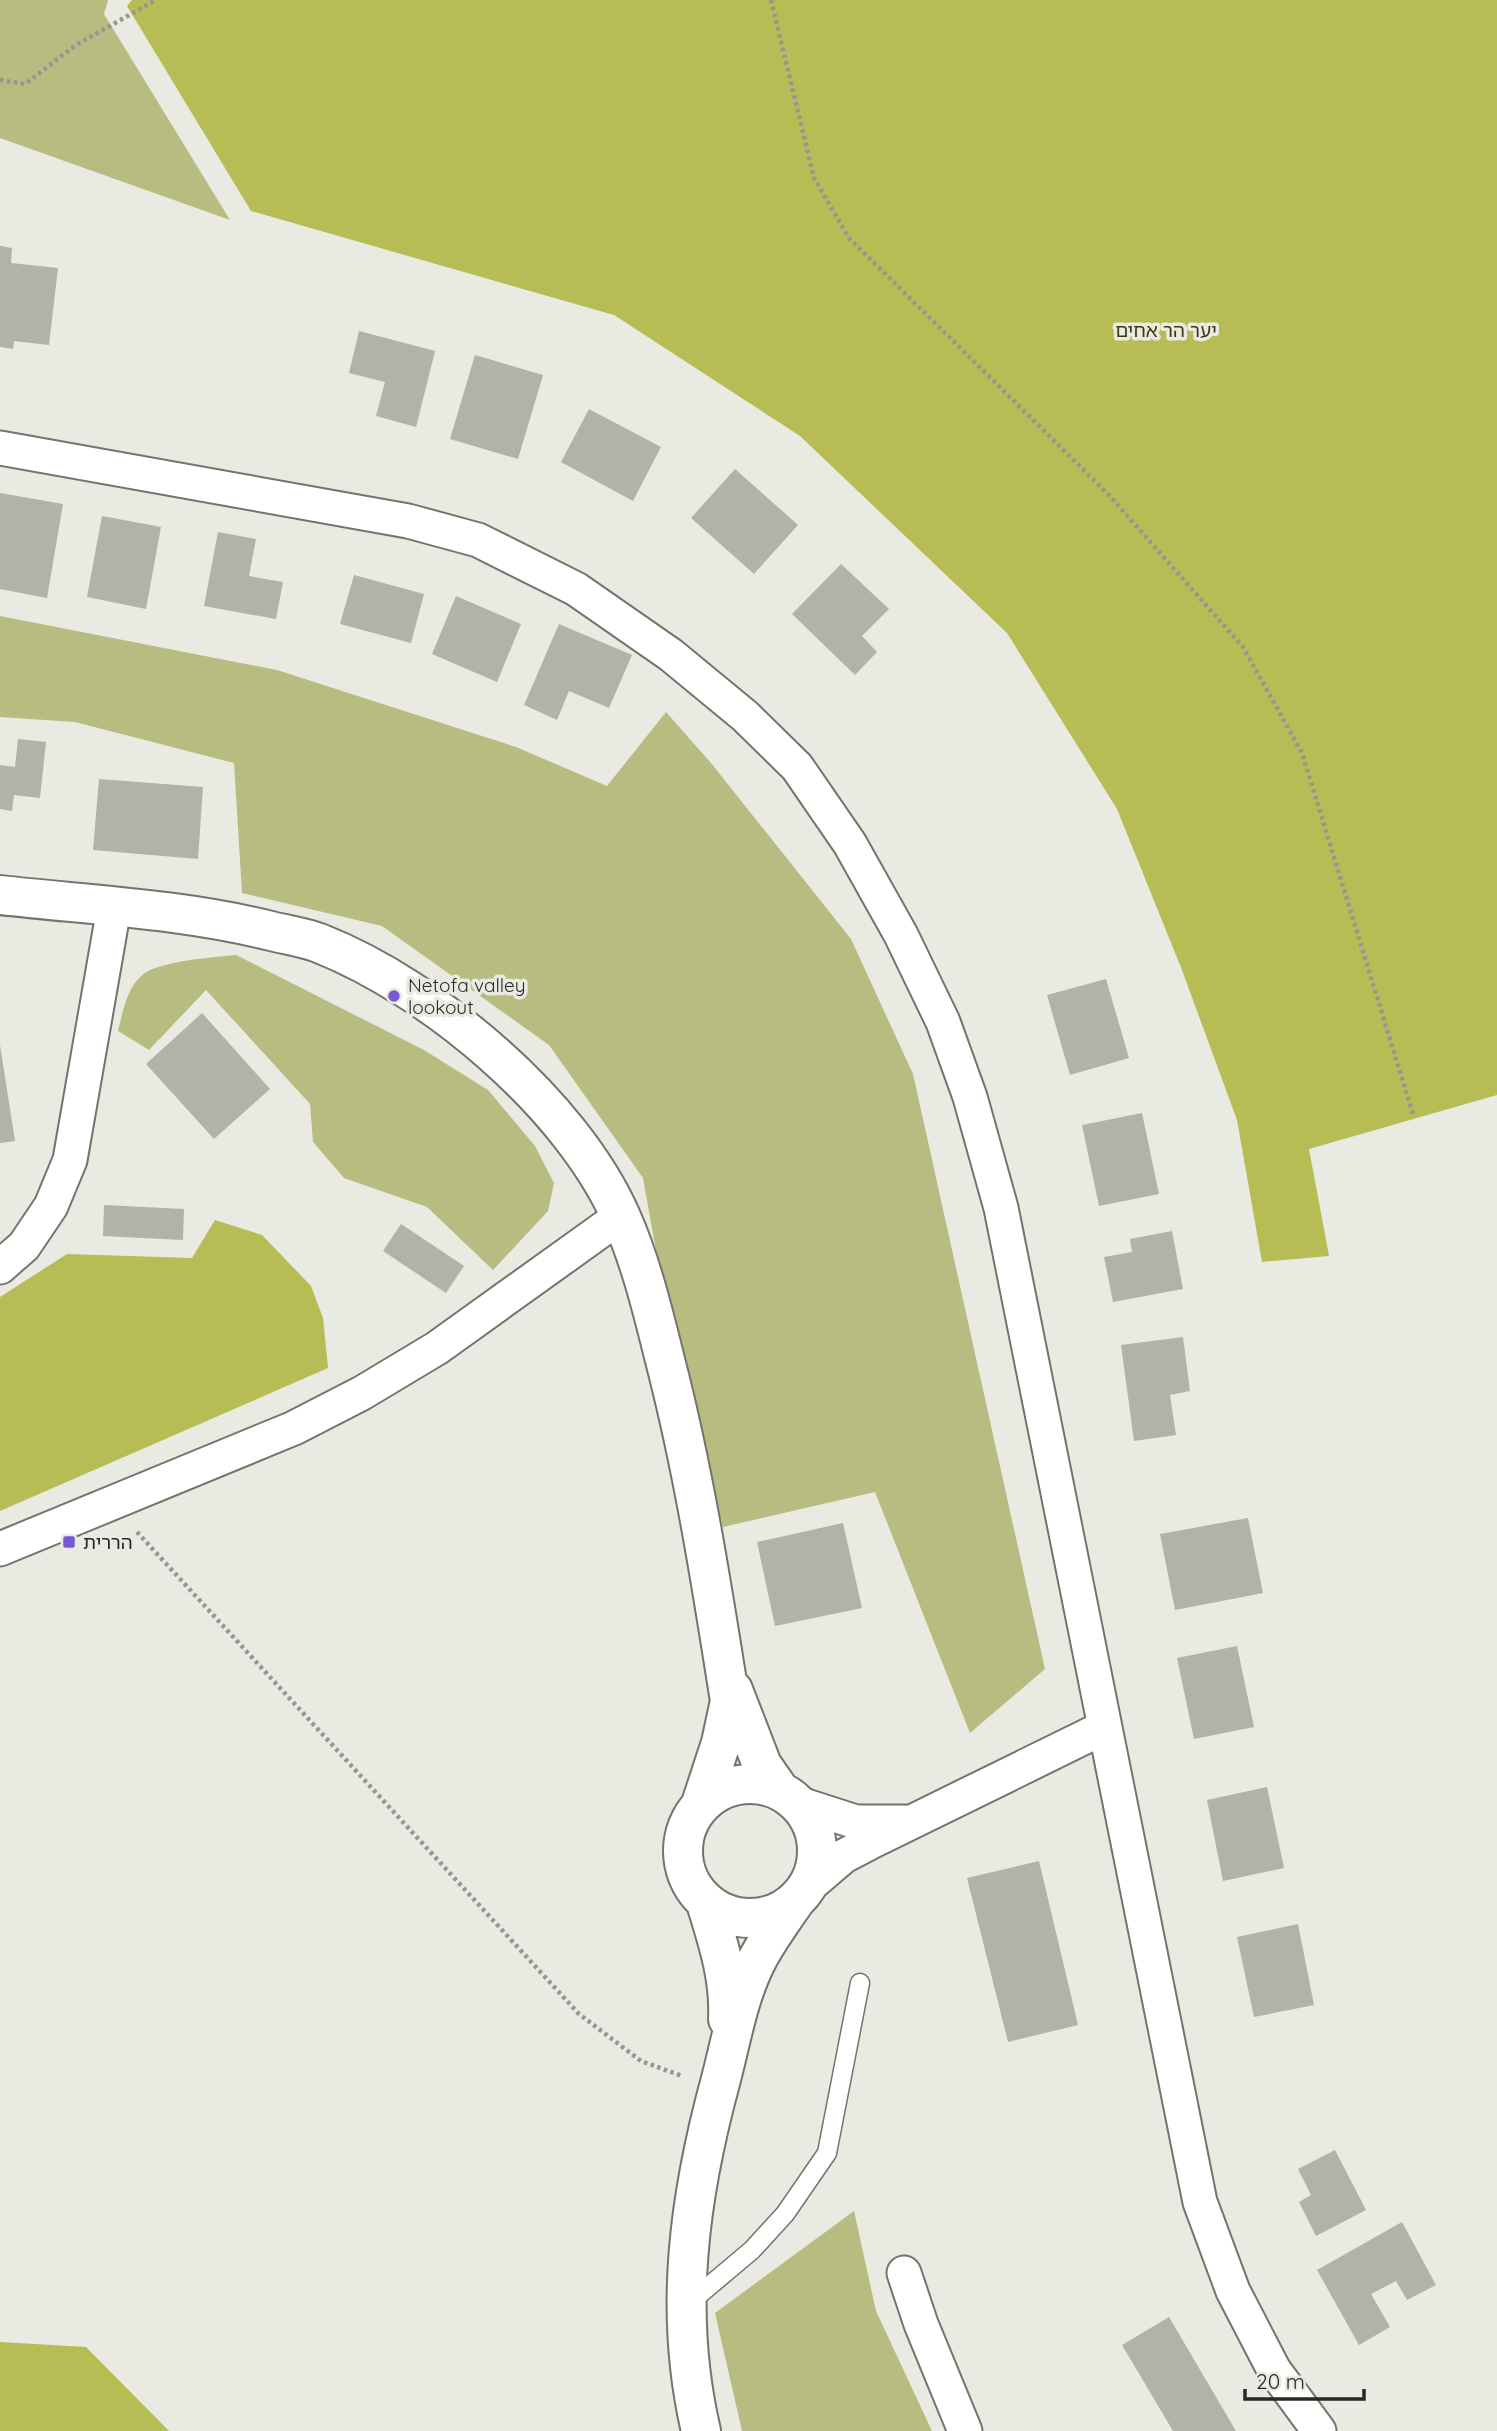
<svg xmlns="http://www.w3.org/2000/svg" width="1497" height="2431" font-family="Quicksand,'Noto Sans Hebrew',sans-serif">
  <rect width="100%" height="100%" fill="#e9eae1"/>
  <path fill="#b8bc80" d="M 0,0 L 108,0 L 104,14 L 230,220 L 0,138 Z
    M 0,616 L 277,670 L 516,747 L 607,786 L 666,712 L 711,763 L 851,939 L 913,1074 L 1045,1669 L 970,1733 L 875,1492 L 723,1527 L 658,1262 L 643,1178 L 549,1045 L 382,926 L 242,893 L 234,763 L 75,722 L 0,717 Z
    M 236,955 L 424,1050 L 488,1090 L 535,1146 L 554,1183 L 548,1211 L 493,1270 L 427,1207 L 344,1178 L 313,1142 L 310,1104 L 206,990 L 149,1050 L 118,1031 C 123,1012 127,985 145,973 C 163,961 214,957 236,955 Z
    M 854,2211 L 876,2311 L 932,2431 L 742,2431 L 715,2313 Z"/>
  <path fill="#b7bc55" d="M 132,0 L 1497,0 L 1497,1095 L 1309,1149 L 1329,1256 L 1262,1262 L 1237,1120 L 1182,970 L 1117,809 L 1007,633 L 800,436 L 614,315 L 251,211 L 127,6 Z
    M 215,1220 L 262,1235 L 311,1286 L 323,1318 L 328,1368 L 0,1511 L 0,1297 L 67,1254 L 192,1258 Z
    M 0,2342 L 86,2347 L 169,2431 L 0,2431 Z"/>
  <path fill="#b1b2a9" d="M 0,246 L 12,248 L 11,263 L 58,268 L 49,345 L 14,341 L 13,349 L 0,347 Z
    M 359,331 L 435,351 L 416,427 L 376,416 L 385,382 L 349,373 Z
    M 475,355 L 543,375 L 518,459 L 450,439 Z
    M 589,409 L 661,447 L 633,501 L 561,462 Z
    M 735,469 L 798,525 L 754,574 L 691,518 Z
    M 0,493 L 63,504 L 47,598 L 0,589 Z
    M 102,516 L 161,527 L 146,609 L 87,597 Z
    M 218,532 L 256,539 L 249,576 L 283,582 L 276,619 L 204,606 Z
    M 841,564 L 889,609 L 862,636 L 877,652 L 855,675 L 792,614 Z
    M 354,575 L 424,594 L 411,643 L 340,624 Z
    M 456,596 L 521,624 L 497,682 L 432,654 Z
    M 559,624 L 632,655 L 609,708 L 569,691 L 557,720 L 524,705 Z
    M 18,739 L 46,742 L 40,798 L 14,795 L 12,811 L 0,809 L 0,765 L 15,767 Z
    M 99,779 L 203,787 L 198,859 L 93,850 Z
    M 1106,979 L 1129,1058 L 1070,1075 L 1047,995 Z
    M 202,1013 L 270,1089 L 214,1139 L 146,1064 Z
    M 0,1045 L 15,1141 L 0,1143 Z
    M 1142,1113 L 1159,1194 L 1099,1206 L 1082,1125 Z
    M 104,1205 L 184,1209 L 183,1240 L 103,1236 Z
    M 401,1224 L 464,1266 L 446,1293 L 383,1251 Z
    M 1172,1231 L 1183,1289 L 1113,1302 L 1104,1257 L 1132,1252 L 1130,1239 Z
    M 1183,1337 L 1190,1391 L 1170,1395 L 1176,1435 L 1134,1441 L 1121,1345 Z
    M 1248,1518 L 1263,1593 L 1175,1610 L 1160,1534 Z
    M 843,1523 L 862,1608 L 775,1626 L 757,1542 Z
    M 1237,1646 L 1254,1727 L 1194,1739 L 1177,1658 Z
    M 1267,1787 L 1284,1868 L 1223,1881 L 1207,1800 Z
    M 1039,1861 L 1078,2025 L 1008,2042 L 967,1878 Z
    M 1298,1924 L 1314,2005 L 1254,2017 L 1237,1937 Z
    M 1335,2150 L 1366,2210 L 1316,2236 L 1299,2202 L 1311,2195 L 1298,2169 Z
    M 1402,2222 L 1436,2285 L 1407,2300 L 1396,2281 L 1371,2294 L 1390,2327 L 1359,2345 L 1317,2270 Z
    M 1169,2317 L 1236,2431 L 1173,2431 L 1122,2345 Z"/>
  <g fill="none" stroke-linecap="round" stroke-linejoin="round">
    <g stroke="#73746c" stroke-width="21">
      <path id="lane" d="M 689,2303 L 752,2250 L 785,2214 L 827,2153 L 860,1983"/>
    </g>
    <g stroke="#73746c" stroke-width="37">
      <path id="street" d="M 0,448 L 408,521 L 478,540 L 576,589 L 671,655 L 745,716 L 797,767 L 850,844 L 901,935 L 943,1022 L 970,1097 L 1001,1208 L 1200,2202 L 1233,2291 L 1274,2370 L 1319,2431
        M 0,1267 L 24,1246 L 51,1206 L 70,1160 L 114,908
        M 0,1549 L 294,1428 L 362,1393 L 437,1348 L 621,1216
        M 797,1803 L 856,1822 L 905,1822
        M 809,1886 L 844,1856 L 869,1843 L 1105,1727
        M 904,2273 L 921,2324 L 965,2431"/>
    </g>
    <g stroke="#73746c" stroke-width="42">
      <path id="secondary" d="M 0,895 C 90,905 183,909 271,931 C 287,935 304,937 319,943 C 433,988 571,1104 621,1217 C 641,1262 653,1312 665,1360 C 694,1472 712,1587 730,1701 L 721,1743 L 701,1804
        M 733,1690 L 762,1765 L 780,1791
        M683 1851a67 67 0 1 1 134 0a67 67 0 1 1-134 0Z
        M 706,1903 C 718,1942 730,1978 728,2019
        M 701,2431 C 673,2312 689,2196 721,2079 C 731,2041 738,1998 756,1962 C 766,1942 780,1923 793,1904"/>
    </g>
    <path stroke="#979791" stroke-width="4.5" stroke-dasharray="3.5 3.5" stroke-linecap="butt" d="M 771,0 L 814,178 L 849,238 L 1108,494 L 1243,647 L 1302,753 L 1413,1114
      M 0,80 L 25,84 L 76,45 L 156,0
      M 137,1532 L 579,2014 L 641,2061 L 682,2076"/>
    <use href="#lane" stroke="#fff" stroke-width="18"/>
    <use href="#street" stroke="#fff" stroke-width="33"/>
    <use href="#secondary" stroke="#fff" stroke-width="38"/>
  </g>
  <g fill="#7959d3" stroke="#e9eae1" stroke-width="2.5">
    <circle cx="394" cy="996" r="7"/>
    <rect x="62" y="1535" width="14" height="14" rx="3.5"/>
  </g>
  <g text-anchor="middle" stroke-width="7" stroke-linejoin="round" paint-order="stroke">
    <g font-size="19" fill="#3a3c10" stroke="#e9eae1">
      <text x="1166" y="337">יער הר אחים</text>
    </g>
    <g font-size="19" fill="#282825" stroke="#e9eae1" text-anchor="start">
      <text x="408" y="992">Netofa valley<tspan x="408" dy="22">lookout</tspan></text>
      <text x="83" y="1549">הררית</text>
    </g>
  </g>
  <path d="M1245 2389v10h119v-10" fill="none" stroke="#282825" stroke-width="3.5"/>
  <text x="1256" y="2389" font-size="21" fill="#282825" stroke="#e9eae1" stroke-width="5" paint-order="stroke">20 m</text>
</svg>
